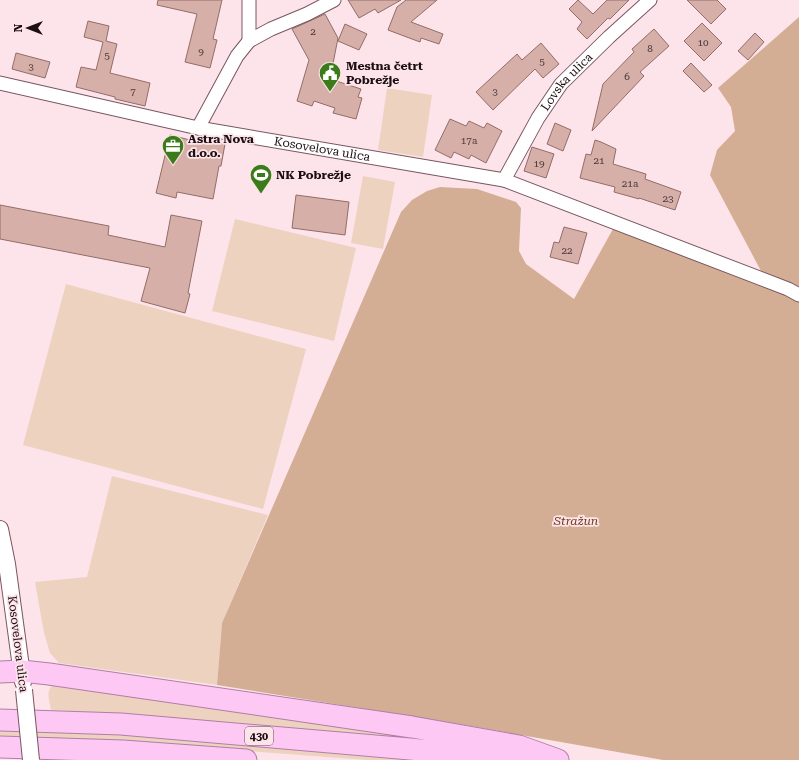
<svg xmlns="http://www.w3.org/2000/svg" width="799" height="760" font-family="'Roboto Serif',serif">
  <rect width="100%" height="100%" fill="#fde4ea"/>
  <path fill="#edd2c0" d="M 387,88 L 432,95 L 423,157 L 378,150 Z
    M 363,176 L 395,182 L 383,249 L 351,243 Z
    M 235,219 L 356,248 L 334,341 L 212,311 Z
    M 66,284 L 306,349 L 263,509 L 23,445 Z
    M 112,476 L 268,515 L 222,623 L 217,685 L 59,663 L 50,653 L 44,633 L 35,582 L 87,577 Z
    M 55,682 L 485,745 L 308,733 L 117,714 L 51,710 C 49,697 45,692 55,682 Z
    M 0,728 L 106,732 L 441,760 L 367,760 L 153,744 L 0,738 Z"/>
  <path fill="#d4ae94" d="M 799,17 L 799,760 L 663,760 L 459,724 L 217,685 L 222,623 L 401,212 L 412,200 L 427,191 L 440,187 L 477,189 L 516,202 L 521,208 L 519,251 L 526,264 L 574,299 L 613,229 L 638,231 L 761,271 L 710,175 L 717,150 L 735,131 L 731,107 L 718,88 Z"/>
  <path fill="#d7afa9" stroke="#926d68" d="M 158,0 L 222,0 L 213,39 L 217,40 L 210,68 L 185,62 L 197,14 L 157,5 Z
    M 348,0 L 401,0 L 378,13 L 375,9 L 359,18 Z
    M 406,0 L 437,0 L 411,22 L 443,34 L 439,44 L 421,38 L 420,42 L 388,30 L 397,7 Z
    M 578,0 L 593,14 L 607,0 L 629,0 L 610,19 L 608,18 L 587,39 L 577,29 L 582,22 L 569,9 Z
    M 687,0 L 717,0 L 726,9 L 711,24 Z
    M 325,14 L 338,38 L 330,79 L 361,89 L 358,97 L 362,98 L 356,119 L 333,113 L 335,108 L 314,101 L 312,106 L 297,101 L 309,60 L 292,29 Z
    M 88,21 L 109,26 L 106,41 L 117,44 L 110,73 L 150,83 L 145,106 L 115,99 L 115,97 L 76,87 L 81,67 L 96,70 L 103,42 L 84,37 Z
    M 702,23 L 722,43 L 704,61 L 684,41 Z
    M 345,24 L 367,34 L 359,50 L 338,41 Z
    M 654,29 L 669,46 L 640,72 L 644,76 L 592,131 L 603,84 L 634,52 L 632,49 Z
    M 755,33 L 764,42 L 748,60 L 738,51 Z
    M 541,43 L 559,64 L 543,78 L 535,69 L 493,110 L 476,92 L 517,54 L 522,60 Z
    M 16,53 L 50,62 L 45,78 L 12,69 Z
    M 691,63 L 712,85 L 704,92 L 683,71 Z
    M 450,119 L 466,126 L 469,121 L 484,128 L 487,123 L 502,131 L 486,163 L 471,155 L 469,159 L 454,152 L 451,158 L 435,150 Z
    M 555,123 L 571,130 L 563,151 L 547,144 Z
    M 170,135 L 202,143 L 202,140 L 225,144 L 221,166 L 219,166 L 213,199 L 177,192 L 176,198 L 156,193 Z
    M 595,140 L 601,142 L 616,149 L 613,164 L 646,174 L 645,179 L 681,192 L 675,210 L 639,198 L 639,199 L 614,192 L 615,187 L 580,178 L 586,154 L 591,155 Z
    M 532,147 L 554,154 L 546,178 L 524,171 Z
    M 296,195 L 349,202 L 345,235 L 292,228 Z
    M 0,205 L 109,226 L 108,235 L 165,247 L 171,215 L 202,221 L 188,293 L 190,294 L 185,313 L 141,301 L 150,268 L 0,239 Z
    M 564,227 L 587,233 L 578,264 L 550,257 L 554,242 L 559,243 Z"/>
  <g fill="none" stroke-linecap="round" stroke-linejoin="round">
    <g stroke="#785660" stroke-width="15">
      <g id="minor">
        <path d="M 249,0 L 249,41"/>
        <path id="s1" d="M 0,83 L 198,128 L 504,180 L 788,289 L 799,295"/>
        <path d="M 198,128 L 237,56 L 249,41 L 271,29 L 307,14 L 334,0"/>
        <path id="s2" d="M 504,180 L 538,118 L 561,84 L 609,37 L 650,0"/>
      </g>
    </g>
    <g stroke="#785660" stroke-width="18">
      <path id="tertiary" d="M 0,529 L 7,564 L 23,682"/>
    </g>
    <g stroke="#ae7fa4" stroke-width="23">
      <path id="trunk" d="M 0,672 L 22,671 L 49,674 L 412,727 L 519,746 L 558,760
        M 0,720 L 121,724 L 410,749 L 518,760
        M 0,747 L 123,751 L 246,760"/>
    </g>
    <use href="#minor" stroke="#fff" stroke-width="13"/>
    <use href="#tertiary" stroke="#fff" stroke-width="16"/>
    <use href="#trunk" stroke="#fec8f4" stroke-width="21"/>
    <g stroke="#785660" stroke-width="18" stroke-linecap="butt">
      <path id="tertiary-bridge" d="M 24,690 L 31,760"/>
    </g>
    <use href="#tertiary-bridge" stroke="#fff" stroke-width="16"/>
  </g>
  <defs>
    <g id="civic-pin" transform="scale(1.15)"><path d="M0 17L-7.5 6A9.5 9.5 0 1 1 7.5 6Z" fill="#3b7b19" stroke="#fde4ea"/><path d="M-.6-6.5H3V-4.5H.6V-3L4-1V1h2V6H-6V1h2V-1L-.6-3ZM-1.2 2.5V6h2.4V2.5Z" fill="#fff"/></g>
    <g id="office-pin" transform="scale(1.15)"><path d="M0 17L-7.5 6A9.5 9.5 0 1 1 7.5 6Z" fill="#3b7b19" stroke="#fde4ea"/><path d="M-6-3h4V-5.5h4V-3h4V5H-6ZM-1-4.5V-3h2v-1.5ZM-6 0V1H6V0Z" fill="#fff"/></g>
    <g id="stadium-pin" transform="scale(1.15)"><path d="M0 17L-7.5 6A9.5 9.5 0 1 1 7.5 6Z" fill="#3b7b19" stroke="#fde4ea"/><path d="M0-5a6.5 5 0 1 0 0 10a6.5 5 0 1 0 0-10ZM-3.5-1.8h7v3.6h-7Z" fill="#fff"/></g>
  </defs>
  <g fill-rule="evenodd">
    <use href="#civic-pin" x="330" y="73"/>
    <use href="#office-pin" x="173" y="146"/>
    <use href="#stadium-pin" x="261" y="175"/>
  </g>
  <g text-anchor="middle" stroke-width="3.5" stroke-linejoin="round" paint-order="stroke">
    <g font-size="10" fill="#4b3738">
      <text x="313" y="35">2</text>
      <text x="703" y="46">10</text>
      <text x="650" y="52">8</text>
      <text x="201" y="55">9</text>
      <text x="107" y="59">5</text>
      <text x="542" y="65">5</text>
      <text x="31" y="70">3</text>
      <text x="627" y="80">6</text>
      <text x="133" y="95">7</text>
      <text x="495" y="95">3</text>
      <text x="469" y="144">17a</text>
      <text x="599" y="164">21</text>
      <text x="539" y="167">19</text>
      <text x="630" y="187">21a</text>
      <text x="668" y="202">23</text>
      <text x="567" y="254">22</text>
    </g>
    <rect fill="#fde4ea" stroke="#604f54" stroke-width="1" x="245" y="727" width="28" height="18" rx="3"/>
    <g font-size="11" font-weight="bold" fill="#1c0f13">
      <text x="259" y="740">430</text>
    </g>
    <g font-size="12" font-weight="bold" fill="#1c0f13" stroke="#fde4ea" text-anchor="start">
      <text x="346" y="70">Mestna četrt<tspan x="346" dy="14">Pobrežje</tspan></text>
      <text x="188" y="143">Astra Nova<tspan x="188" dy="14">d.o.o.</tspan></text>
      <text x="276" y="179">NK Pobrežje</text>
    </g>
    <g font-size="12" fill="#1c0f13" stroke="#fde4ea">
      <text dy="4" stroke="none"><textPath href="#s2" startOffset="117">Lovska ulica</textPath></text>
      <text dy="4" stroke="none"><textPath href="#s1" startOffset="329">Kosovelova ulica</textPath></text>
      <text transform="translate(18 644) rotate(83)" y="4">Kosovelova ulica</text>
    </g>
    <g font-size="12" font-style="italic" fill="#6f3d15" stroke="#fde4ea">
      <text x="576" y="525">Stražun</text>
    </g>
  </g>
  <g transform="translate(28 28) rotate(270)" stroke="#fde4ea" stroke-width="3" paint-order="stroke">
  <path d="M0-3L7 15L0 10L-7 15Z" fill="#1c0f13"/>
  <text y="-6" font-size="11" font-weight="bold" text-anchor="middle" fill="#1c0f13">N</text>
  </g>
</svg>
